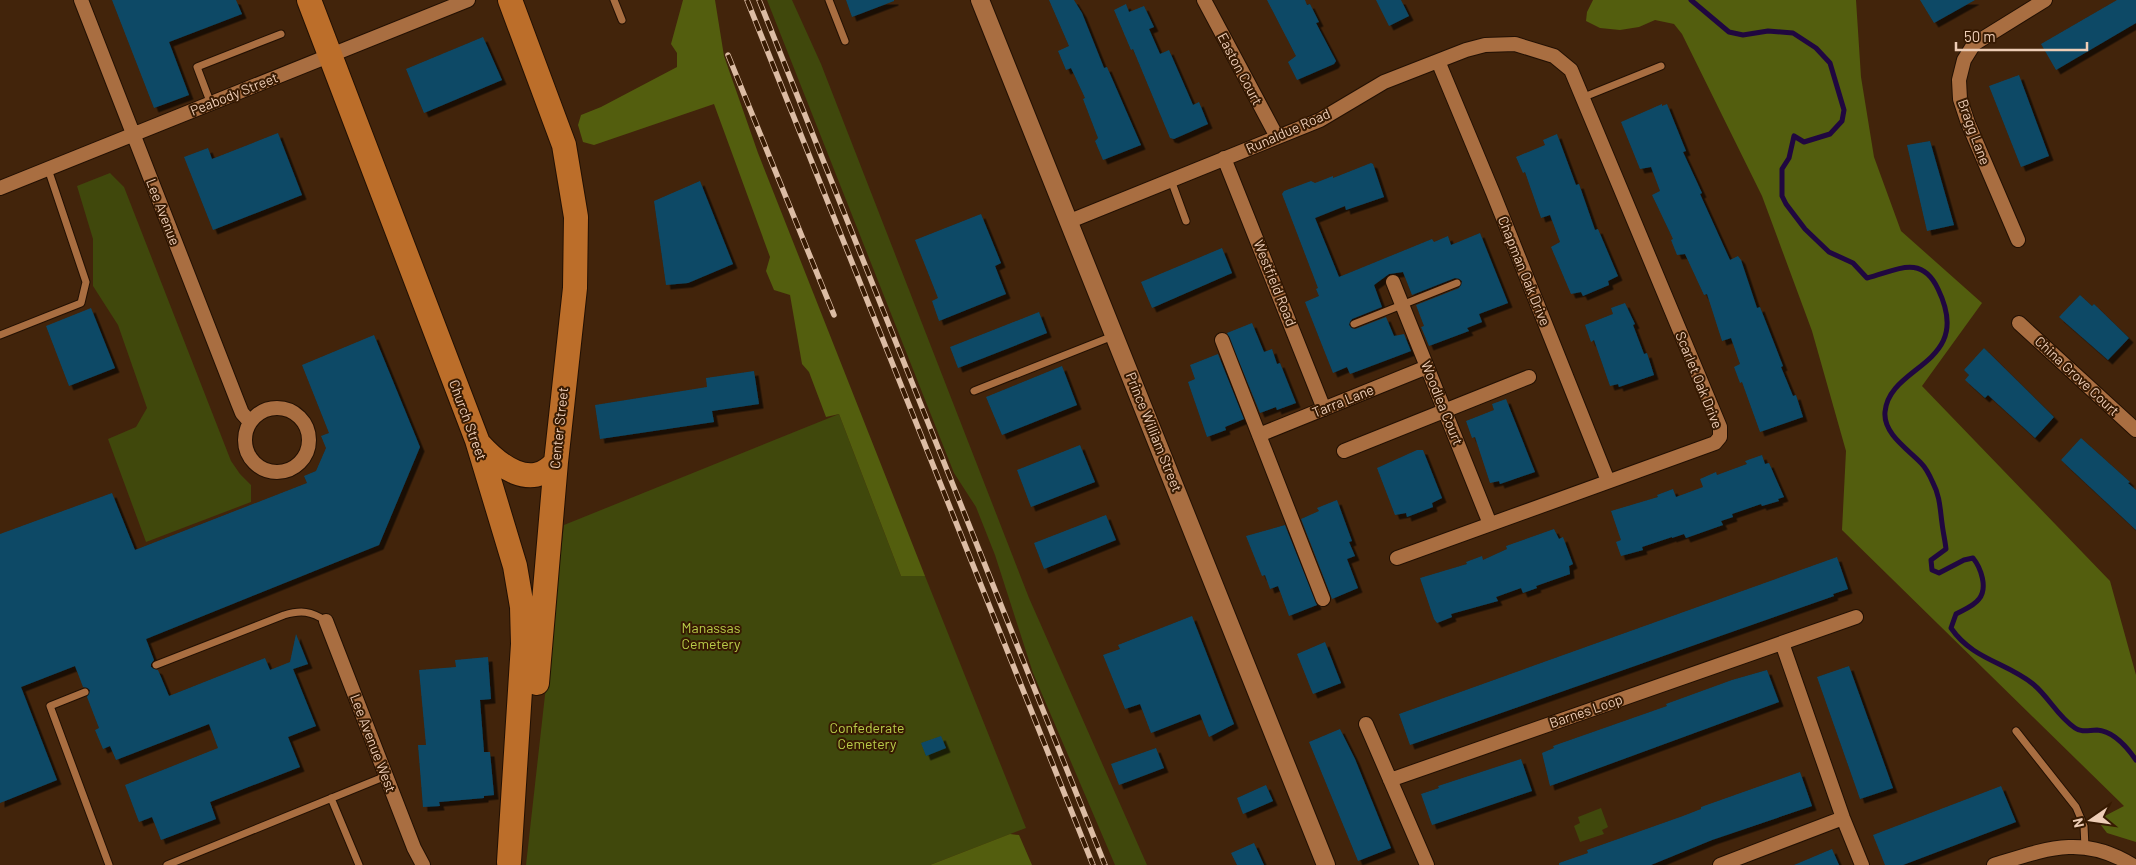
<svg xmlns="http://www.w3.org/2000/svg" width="2136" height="865" font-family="Barlow,sans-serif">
  <defs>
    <filter id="shadow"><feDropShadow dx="4.5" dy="4.5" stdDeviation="0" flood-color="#0009"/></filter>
  </defs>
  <rect width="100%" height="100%" fill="#42240b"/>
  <path fill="#40480c" d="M 767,0 L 792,0 L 821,64 L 1029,598 L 1147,865 L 1115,865 L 1033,673 L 995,555 L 976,507 L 954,473 Z
    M 110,173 L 124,187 L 231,461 L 240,474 L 251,485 L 251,502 L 146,542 L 108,439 L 136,427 L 147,408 L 118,325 L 93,286 L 93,239 L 77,186 Z
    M 839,414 L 901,576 L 925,576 L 1026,828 L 930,865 L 526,865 L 564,525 Z
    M 1601,808 L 1608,827 L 1602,830 L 1604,834 L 1580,842 L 1574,826 L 1580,823 L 1578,817 Z"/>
  <path fill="#535e0e" d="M 683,0 L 715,0 L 724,56 L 758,153 L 925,576 L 901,576 L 839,414 L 826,417 L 809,372 L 802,364 L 790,295 L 774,290 L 766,271 L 770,257 L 714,104 L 594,145 L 583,142 L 578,125 L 581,115 L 601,107 L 677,67 L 677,53 L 671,44 Z
    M 1593,0 L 1856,0 L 1861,77 L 1874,157 L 1901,231 L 1982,303 L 1922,386 L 2110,581 L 2136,675 L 2136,842 L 2107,833 L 2097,820 L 2124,806 L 1842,530 L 1846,451 L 1812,331 L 1762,196 L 1682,34 L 1674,24 L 1655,20 L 1639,27 L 1620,30 L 1600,28 L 1586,21 L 1587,12 Z
    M 1010,834 L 1019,835 L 1032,865 L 930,865 Z"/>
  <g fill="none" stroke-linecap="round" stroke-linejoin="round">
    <path stroke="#200740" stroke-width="5" d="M 1691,0 L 1729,32 L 1743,35 L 1768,31 L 1793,33 L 1816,48 L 1830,63 L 1844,110 L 1842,121 L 1830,134 L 1804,142 L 1794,136 L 1789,158 L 1782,169 L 1782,196 L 1786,204 L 1805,229 L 1829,252 L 1853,263 L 1867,278 C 1896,271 1921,253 1938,289 C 1975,365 1889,364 1885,412 C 1883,434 1909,450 1921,463 C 1926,468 1930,476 1933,483 C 1940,496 1940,509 1942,523 C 1943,532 1945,540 1946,549 L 1931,560 L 1932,570 L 1939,573 L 1964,560 L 1973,558 C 1981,568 1988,588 1979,599 C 1974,606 1963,610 1956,614 L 1951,628 C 1973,660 2006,662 2033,684 C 2049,697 2057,716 2075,728 C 2082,733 2089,730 2097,730 C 2114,731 2127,747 2136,760"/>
  </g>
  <path fill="#0c4866" filter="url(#shadow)" d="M 112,0 L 236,0 L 242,14 L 169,42 L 189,95 L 154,108 Z
    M 846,0 L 894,0 L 894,1 L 852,17 Z
    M 1049,0 L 1074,0 L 1082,13 L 1104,68 L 1107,67 L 1141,145 L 1103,160 L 1095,141 L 1098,138 L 1083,99 L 1085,98 L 1071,68 L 1066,70 L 1058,51 L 1069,46 Z
    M 1267,0 L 1305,0 L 1307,5 L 1310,4 L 1319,22 L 1316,23 L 1336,61 L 1334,64 L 1297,80 L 1288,62 L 1296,56 Z
    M 1376,0 L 1401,0 L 1409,16 L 1389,26 Z
    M 1920,0 L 1975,0 L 1934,23 Z
    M 2117,0 L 2136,0 L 2136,23 L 2056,70 L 2041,44 Z
    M 1126,4 L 1129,12 L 1144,6 L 1154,27 L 1149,29 L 1160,54 L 1169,50 L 1193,105 L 1199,102 L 1208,124 L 1174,139 L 1170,138 L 1133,49 L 1131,50 L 1114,10 Z
    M 483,37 L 502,80 L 424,113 L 406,69 Z
    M 2019,75 L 2049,156 L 2021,167 L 1989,86 Z
    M 1662,104 L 1662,106 L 1667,104 L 1686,151 L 1683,152 L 1702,193 L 1700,194 L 1730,260 L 1738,256 L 1741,260 L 1757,308 L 1760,307 L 1783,366 L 1781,367 L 1793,396 L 1796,395 L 1803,417 L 1760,432 L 1742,382 L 1740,383 L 1734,367 L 1740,364 L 1731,338 L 1722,341 L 1707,294 L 1704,295 L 1685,254 L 1677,255 L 1671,240 L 1673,239 L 1652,195 L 1660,191 L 1651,167 L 1640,169 L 1621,122 Z
    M 278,133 L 302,195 L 213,230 L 184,157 L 208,148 L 212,159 Z
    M 1557,134 L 1576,185 L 1579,184 L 1595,230 L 1598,229 L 1618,276 L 1608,281 L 1609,285 L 1583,296 L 1581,292 L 1571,294 L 1551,247 L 1560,242 L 1550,215 L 1541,218 L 1525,172 L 1523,173 L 1516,157 L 1545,145 L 1543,140 Z
    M 1930,141 L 1954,225 L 1927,231 L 1907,145 Z
    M 1371,163 L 1373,164 L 1384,197 L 1346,210 L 1345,206 L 1315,218 L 1339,277 L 1432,239 L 1434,242 L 1448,236 L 1451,245 L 1480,233 L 1508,303 L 1479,314 L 1482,322 L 1467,328 L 1469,331 L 1429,346 L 1421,327 L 1424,326 L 1416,305 L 1459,288 L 1462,281 L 1455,278 L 1412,295 L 1403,272 L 1389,274 L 1374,285 L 1382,307 L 1352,319 L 1349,325 L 1355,329 L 1386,317 L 1394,336 L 1404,334 L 1411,351 L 1350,374 L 1347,367 L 1333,373 L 1305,302 L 1319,296 L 1316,289 L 1318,288 L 1282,194 L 1284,191 L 1311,181 L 1315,183 L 1333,176 L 1333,178 Z
    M 700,181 L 733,264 L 688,283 L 666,285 L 654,201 Z
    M 981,214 L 1001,263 L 995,266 L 1006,294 L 939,321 L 932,301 L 938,298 L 915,240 Z
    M 1222,248 L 1232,273 L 1152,308 L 1141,282 Z
    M 2080,295 L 2092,306 L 2094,304 L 2129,338 L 2108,360 L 2059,317 Z
    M 1625,303 L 1635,324 L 1633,325 L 1644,354 L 1647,353 L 1654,375 L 1619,387 L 1618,384 L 1610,386 L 1594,340 L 1591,342 L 1585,325 L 1613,314 L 1611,308 Z
    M 91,308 L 115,368 L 69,386 L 46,326 Z
    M 1039,312 L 1047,333 L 958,368 L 950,347 Z
    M 1252,323 L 1264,352 L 1272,349 L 1277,364 L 1280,363 L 1296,403 L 1277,410 L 1276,407 L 1260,413 L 1227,333 Z
    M 374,335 L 420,447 L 379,545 L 146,639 L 154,660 L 151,664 L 151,667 L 158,670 L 169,696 L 265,658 L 270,670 L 290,662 L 296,634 L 308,664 L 293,669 L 316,726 L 288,737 L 300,767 L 210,802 L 216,819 L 161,840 L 152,817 L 139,822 L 125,785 L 218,748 L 209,724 L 116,760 L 110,746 L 103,749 L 95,730 L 99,728 L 87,697 L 90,690 L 83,687 L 75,666 L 21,687 L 57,780 L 0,803 L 0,534 L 112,493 L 135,550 L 307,483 L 304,476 L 316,471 L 326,448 L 321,436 L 329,433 L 302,365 Z
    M 1984,348 L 2054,417 L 2035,438 L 1988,395 L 1985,398 L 1965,380 L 1969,375 L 1964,370 Z
    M 1218,354 L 1244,419 L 1225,427 L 1226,430 L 1207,437 L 1188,382 L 1195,379 L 1190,365 Z
    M 1062,366 L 1077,405 L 1002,435 L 986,397 Z
    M 754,371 L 759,404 L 712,411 L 714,422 L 600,439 L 595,405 L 707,387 L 706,378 Z
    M 1506,399 L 1535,472 L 1500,484 L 1499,481 L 1490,483 L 1475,437 L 1472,438 L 1466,421 L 1494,410 L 1492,404 Z
    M 2081,438 L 2130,482 L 2128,483 L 2136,490 L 2136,530 L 2061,460 Z
    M 1080,445 L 1095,482 L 1031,507 L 1017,470 Z
    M 1417,450 L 1423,450 L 1442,498 L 1432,503 L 1433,507 L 1407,517 L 1406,513 L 1395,515 L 1377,468 Z
    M 1762,455 L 1765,464 L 1769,463 L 1784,497 L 1778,499 L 1779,501 L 1762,506 L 1761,504 L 1732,514 L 1733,517 L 1721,521 L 1723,525 L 1686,538 L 1684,534 L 1672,538 L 1672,537 L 1642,547 L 1643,550 L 1621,556 L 1616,542 L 1621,540 L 1611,511 L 1658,497 L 1657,495 L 1673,489 L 1676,497 L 1703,487 L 1700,479 L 1716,472 L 1717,475 L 1747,464 L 1745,461 Z
    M 1337,500 L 1352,541 L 1349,542 L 1355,556 L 1347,559 L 1358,588 L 1332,599 L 1301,519 L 1319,511 L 1317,508 Z
    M 1106,515 L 1116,540 L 1044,569 L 1034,543 Z
    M 1285,525 L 1317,605 L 1289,616 L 1278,586 L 1270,589 L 1265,575 L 1262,576 L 1246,536 Z
    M 1554,529 L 1559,539 L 1563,537 L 1573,564 L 1569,566 L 1570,574 L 1536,586 L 1537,588 L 1523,593 L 1521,588 L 1496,597 L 1498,601 L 1451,614 L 1452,617 L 1437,623 L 1434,619 L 1420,578 L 1467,564 L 1466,562 L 1482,556 L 1483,560 L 1507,549 L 1506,546 Z
    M 1837,557 L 1848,589 L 1833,594 L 1834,596 L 1410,745 L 1399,714 Z
    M 1192,616 L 1234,724 L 1209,737 L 1200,714 L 1151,733 L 1140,704 L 1125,709 L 1103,655 L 1120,649 L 1118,645 Z
    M 1325,642 L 1341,683 L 1313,694 L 1297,654 Z
    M 488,657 L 491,699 L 480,700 L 484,752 L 490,752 L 494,795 L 484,796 L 484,798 L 439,802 L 440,806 L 423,807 L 418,745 L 426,745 L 419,670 L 456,667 L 455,660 Z
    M 1849,666 L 1893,788 L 1860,799 L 1817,677 Z
    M 1767,670 L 1779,702 L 1550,786 L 1542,753 L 1554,748 L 1553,746 L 1667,706 L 1666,704 L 1732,680 Z
    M 1340,729 L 1355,759 L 1391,848 L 1358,861 L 1309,742 Z
    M 941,736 L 946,748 L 926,756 L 921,743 Z
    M 1156,748 L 1164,768 L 1119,785 L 1111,764 Z
    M 1521,759 L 1532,791 L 1432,825 L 1421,794 L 1439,788 L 1438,786 Z
    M 1800,772 L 1812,806 L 1712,840 L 1651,865 L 1559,865 L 1559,863 L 1588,853 L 1587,850 L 1683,816 L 1701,809 L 1701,807 Z
    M 1266,785 L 1273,801 L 1243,814 L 1237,798 Z
    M 2001,786 L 2016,822 L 1903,865 L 1885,865 L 1873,835 Z
    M 1254,843 L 1264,865 L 1237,865 L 1231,853 Z
    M 1832,849 L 1839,865 L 1794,865 Z"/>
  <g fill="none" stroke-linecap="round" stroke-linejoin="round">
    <g stroke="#221003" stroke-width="9">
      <path id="service" d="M 614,0 L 622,20
        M 829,0 L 845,41
        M 1584,97 L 1661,66
        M 211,104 L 197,67 L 281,34
        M 1171,180 L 1186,221
        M 1354,324 L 1457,283
        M 0,335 L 81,303 L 86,282 L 48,169
        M 974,391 L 1113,336
        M 156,665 L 284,615 C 301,610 311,611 326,621
        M 85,692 L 50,706 L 109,865
        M 2016,731 L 2076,807 L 2084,826 L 2085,847
        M 331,798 L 359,865
        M 167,865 L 386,776"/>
    </g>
    <g stroke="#221003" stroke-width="16">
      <path id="minor" d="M 81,0 L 238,403 L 242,413 L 250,422
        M 1204,0 L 1277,137
        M 1438,61 L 1493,193 L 1608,481
        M 1224,158 L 1324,409
        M 0,188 L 468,0
        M 1070,221 L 1320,120 L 1384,82 L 1466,50 L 1485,45 L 1515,44 L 1554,56 L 1571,70 L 1720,427 L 1720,437 L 1715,443 L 1397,558
        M 2018,240 L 1968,123 L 1960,99 L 1959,80 L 1964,60 L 1974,44 L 2045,0
        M 1393,282 L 1490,524
        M 2019,323 L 2136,430
        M 1222,340 L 1323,599
        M245 440a32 32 0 1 1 64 0a32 32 0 1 1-64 0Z
        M 1259,435 L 1427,367
        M 1344,451 L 1529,377
        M 326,621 L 414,848 L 423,865
        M 1782,643 L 1843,818 L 1862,865
        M 1366,724 L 1427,865
        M 1390,780 L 1856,617
        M 1720,865 L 1843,818
        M 1994,865 C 2046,849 2082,834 2132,865"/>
    </g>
    <g stroke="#221003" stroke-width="20">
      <path id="tertiary" d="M 980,0 L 1326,865"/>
    </g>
    <g stroke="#221003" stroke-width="26">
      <path id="trunk" d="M 309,0 L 477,440 L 515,566 L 522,607 L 523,644 L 509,862
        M 510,0 L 564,145 L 576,217 L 575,288 L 556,462 L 537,683
        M 479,444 C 498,465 531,492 556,462"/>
    </g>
    <use href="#service" stroke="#a96e41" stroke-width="7"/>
    <use href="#minor" stroke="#a96e41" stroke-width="14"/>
    <use href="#tertiary" stroke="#a96e41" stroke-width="18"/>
    <use href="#trunk" stroke="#bc6e2a" stroke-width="24"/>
    <g stroke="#dcbca4" stroke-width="5.5">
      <path id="rail" d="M 747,0 L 1093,865
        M 759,0 L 1105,865
        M 728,55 L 834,315"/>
    </g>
    <use href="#rail" stroke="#371a02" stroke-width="4" stroke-dasharray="11" stroke-linecap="butt"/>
  </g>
  <g text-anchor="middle" stroke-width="4" stroke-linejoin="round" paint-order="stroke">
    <g font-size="14" fill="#eecdb6" stroke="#371a02">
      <text transform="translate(1240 69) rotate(62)" y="5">Easton Court</text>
      <text transform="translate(234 94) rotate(-22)" y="5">Peabody Street</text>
      <text transform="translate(1288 131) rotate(-24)" y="5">Runaldue Road</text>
      <text transform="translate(1974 132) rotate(70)" y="5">Bragg Lane</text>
      <text transform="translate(163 212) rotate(69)" y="5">Lee Avenue</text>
      <text transform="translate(1524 271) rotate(68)" y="5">Chapman Oak Drive</text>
      <text transform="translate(1275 283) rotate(68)" y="5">Westfield Road</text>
      <text transform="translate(2077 376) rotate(43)" y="5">China Grove Court</text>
      <text transform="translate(1699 380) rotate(68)" y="5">Scarlet Oak Drive</text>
      <text transform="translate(1343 401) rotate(-22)" y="5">Tarra Lane</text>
      <text transform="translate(1442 403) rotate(68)" y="5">Woodlea Court</text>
      <text transform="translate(468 420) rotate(70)" y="5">Church Street</text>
      <text transform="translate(559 428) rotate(-84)" y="5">Center Street</text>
      <text transform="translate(1154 432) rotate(68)" y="5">Prince William Street</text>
      <text transform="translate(1586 711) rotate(-19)" y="5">Barnes Loop</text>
      <text transform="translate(373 743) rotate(69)" y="5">Lee Avenue West</text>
    </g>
    <g font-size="14" fill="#b9cd49" stroke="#371a02">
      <text x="711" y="633">Manassas<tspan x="711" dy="16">Cemetery</tspan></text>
      <text x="867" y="733">Confederate<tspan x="867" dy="16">Cemetery</tspan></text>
    </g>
  </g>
  <g transform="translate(2091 820) rotate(257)" stroke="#371a02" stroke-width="4" paint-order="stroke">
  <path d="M0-4L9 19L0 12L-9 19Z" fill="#eecdb6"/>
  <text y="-8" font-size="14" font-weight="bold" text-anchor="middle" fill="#eecdb6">N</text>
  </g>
  <path d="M1956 42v8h131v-8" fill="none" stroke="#eecdb6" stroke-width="2.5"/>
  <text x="1964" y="42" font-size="15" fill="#eecdb6" stroke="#371a02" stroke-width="4" paint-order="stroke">50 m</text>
</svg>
